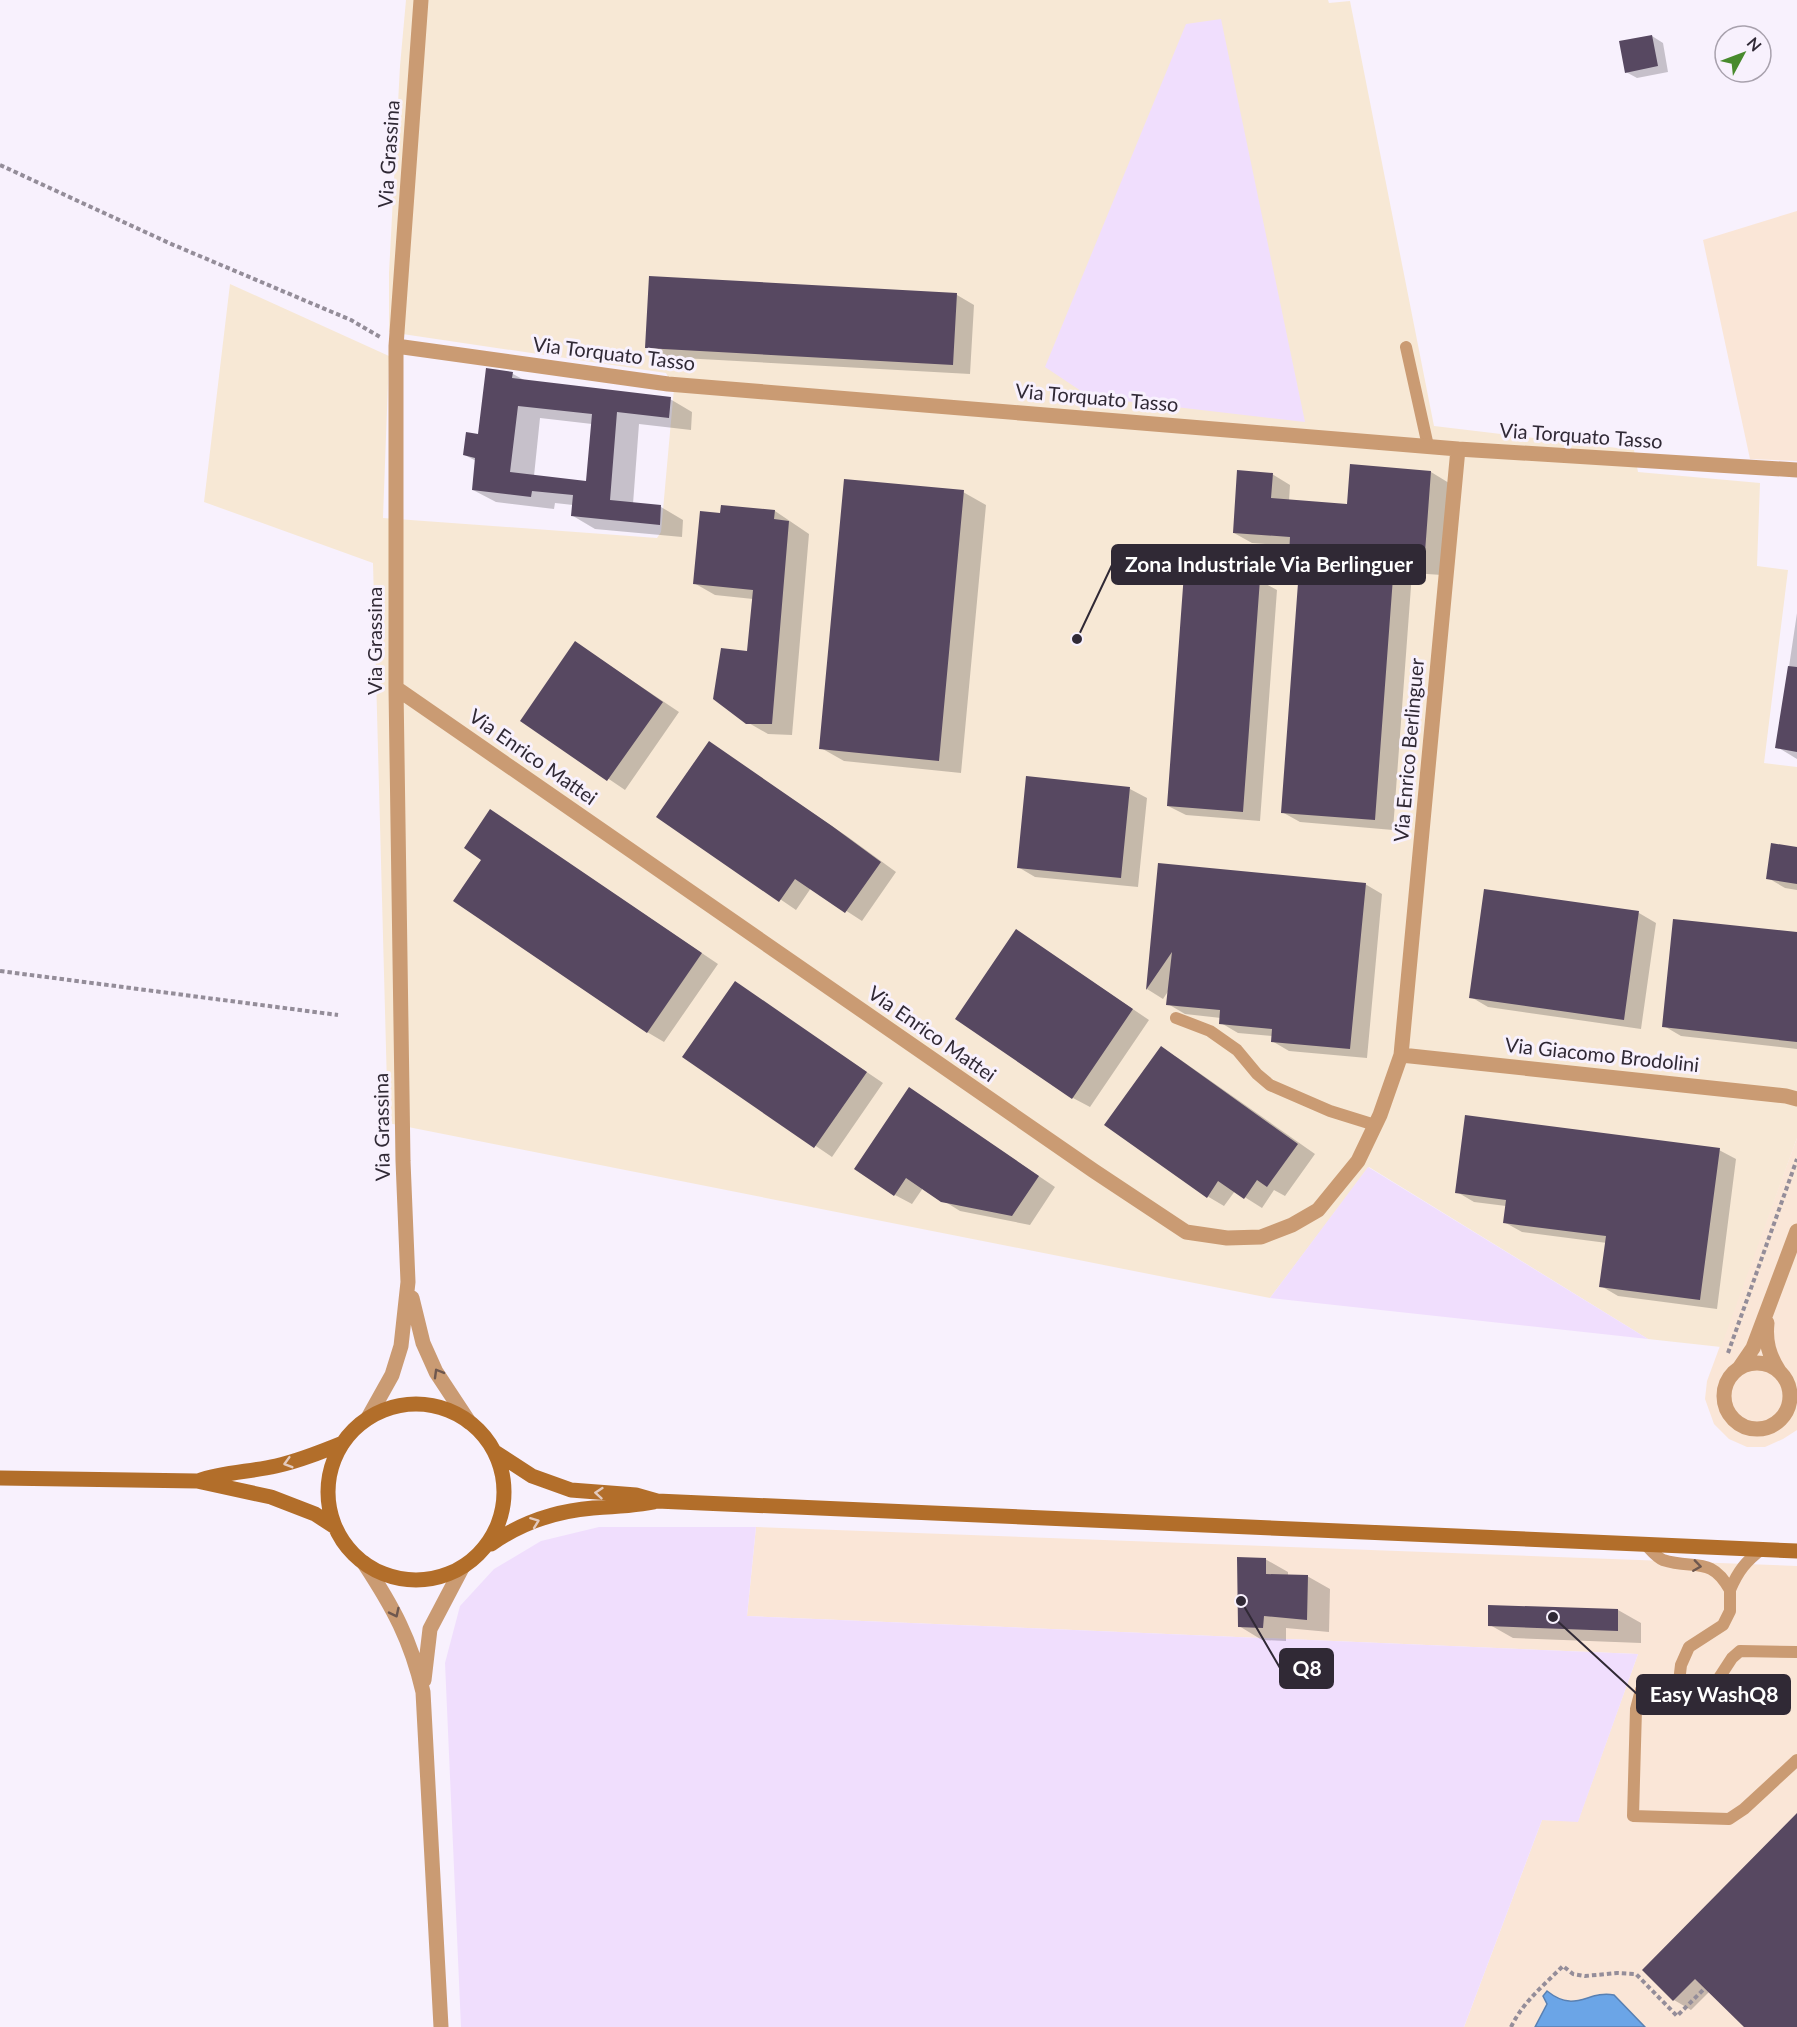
<svg xmlns="http://www.w3.org/2000/svg" width="1797" height="2027" font-family="Lato,sans-serif">
  <rect width="100%" height="100%" fill="#f8f1fd"/>
  <path fill="#fae6d7" d="M 1797,211 L 1797,461 L 1750,459 L 1703,240 Z
    M 1797,1138 L 1797,1430 L 1783,1439 L 1765,1447 L 1747,1447 L 1729,1439 L 1714,1424 L 1705,1399 L 1707,1381 Z
    M 756,1527 L 1797,1566 L 1797,2027 L 1464,2027 L 1542,1820 L 1578,1821 L 1638,1654 L 747,1616 Z"/>
  <path fill="#f7e8d5" d="M 406,0 L 1328,0 L 1329,3 L 1350,1 L 1434,426 L 1634,450 L 1638,472 L 1760,483 L 1757,566 L 1788,570 L 1764,763 L 1797,767 L 1797,1138 L 1721,1347 L 1648,1339 L 1369,1167 L 1270,1298 L 388,1123 L 373,563 L 204,502 L 230,284 L 389,356 L 383,518 L 657,538 L 661,532 L 674,388 L 666,373 L 389,332 L 389,273 L 400,66 Z"/>
  <path fill="#f0defd" d="M 1221,19 L 1305,422 L 1090,397 L 1045,367 L 1186,24 Z
    M 1368,1167 L 1648,1339 L 1270,1298 Z
    M 599,1527 L 756,1527 L 747,1616 L 1638,1654 L 1578,1822 L 1542,1820 L 1464,2027 L 461,2027 L 445,1663 L 460,1606 L 494,1569 L 541,1541 Z"/>
  <path fill="#6ba5e7" stroke="#5980b2" stroke-width="1.5" d="M 1547,1991 C 1576,2014 1587,1990 1614,1995 L 1645,2027 L 1535,2027 L 1547,2004 L 1543,1996 Z"/>
  <path fill="#0003" fill-rule="evenodd" d="M 1652,36 L 1663,43 L 1668,72 L 1637,78 L 1626,72 Z
    M 957,295 L 974,305 L 970,374 L 664,357 L 647,347 Z
    M 487,370 L 513,374 L 526,381 L 670,399 L 692,412 L 691,430 L 639,424 L 633,504 L 661,507 L 683,520 L 682,537 L 595,529 L 573,516 L 573,505 L 555,503 L 554,509 L 496,502 L 473,490 L 476,461 L 465,455 L 480,435 ZM 540,418 L 592,424 L 587,483 L 534,476 Z
    M 1351,466 L 1431,472 L 1449,483 L 1442,575 L 1412,573 L 1393,830 L 1300,822 L 1282,812 L 1301,561 L 1290,554 L 1291,546 L 1252,543 L 1234,533 L 1272,474 L 1290,485 L 1289,501 L 1348,506 Z
    M 963,492 L 986,505 L 961,773 L 844,761 L 821,748 Z
    M 775,511 L 809,534 L 792,735 L 768,734 L 747,722 L 748,653 L 753,599 L 715,595 L 694,583 L 722,515 Z
    M 1260,581 L 1277,590 L 1260,821 L 1186,815 L 1168,806 Z
    M 1797,613 L 1797,759 L 1777,747 Z
    M 576,643 L 679,712 L 625,790 L 522,720 Z
    M 710,743 L 848,837 L 896,872 L 862,921 L 811,888 L 796,910 L 659,816 Z
    M 1130,789 L 1147,798 L 1138,887 L 1035,877 L 1018,867 Z
    M 491,811 L 718,964 L 664,1042 L 647,1032 L 483,859 Z
    M 1797,848 L 1797,890 L 1785,888 L 1768,878 Z
    M 1159,864 L 1365,884 L 1382,894 L 1367,1058 L 1289,1051 L 1272,1041 L 1273,1036 L 1238,1033 L 1221,1023 L 1221,1018 L 1185,1014 L 1168,1004 L 1169,990 L 1163,999 L 1147,989 Z
    M 1639,913 L 1656,923 L 1641,1029 L 1488,1007 L 1471,997 Z
    M 1017,931 L 1149,1020 L 1090,1107 L 1073,1098 Z
    M 1797,933 L 1797,1049 L 1681,1036 L 1664,1026 Z
    M 735,983 L 883,1083 L 832,1157 L 684,1056 Z
    M 1161,1048 L 1178,1058 L 1315,1154 L 1285,1196 L 1274,1190 L 1262,1208 L 1235,1191 L 1224,1206 L 1207,1196 Z
    M 910,1089 L 1055,1187 L 1030,1225 L 960,1211 L 923,1188 L 912,1204 L 895,1195 Z
    M 1719,1150 L 1736,1159 L 1717,1309 L 1618,1296 L 1601,1286 L 1607,1243 L 1522,1232 L 1504,1222 L 1506,1206 L 1474,1202 L 1457,1192 Z
    M 1265,1559 L 1288,1572 L 1288,1576 L 1307,1576 L 1330,1589 L 1329,1632 L 1286,1628 L 1286,1641 L 1262,1640 L 1239,1626 Z
    M 1618,1610 L 1641,1623 L 1641,1643 L 1513,1638 L 1490,1625 Z
    M 1797,1815 L 1797,2027 L 1746,2027 L 1710,1991 L 1691,2010 L 1674,2000 L 1644,1970 Z"/>
  <path fill="#574861" fill-rule="evenodd" d="M 1652,35 L 1658,66 L 1625,73 L 1619,41 Z
    M 649,276 L 957,293 L 953,365 L 645,348 Z
    M 486,368 L 513,372 L 512,378 L 671,397 L 669,418 L 617,412 L 610,500 L 661,505 L 660,525 L 571,516 L 573,495 L 532,491 L 531,497 L 472,490 L 475,458 L 463,455 L 466,432 L 478,434 ZM 518,406 L 592,414 L 586,481 L 510,472 Z
    M 1350,464 L 1431,471 L 1424,566 L 1394,564 L 1375,820 L 1281,813 L 1300,556 L 1289,555 L 1290,537 L 1233,533 L 1237,470 L 1273,473 L 1271,498 L 1347,504 Z
    M 844,479 L 964,490 L 939,761 L 819,749 Z
    M 721,505 L 775,510 L 774,519 L 789,521 L 772,724 L 746,724 L 713,699 L 721,648 L 747,651 L 753,590 L 693,584 L 700,511 L 720,513 Z
    M 1184,573 L 1260,579 L 1243,812 L 1167,806 Z
    M 575,641 L 663,702 L 607,781 L 520,721 Z
    M 1788,666 L 1797,667 L 1797,752 L 1775,748 Z
    M 709,741 L 832,826 L 881,862 L 845,913 L 795,879 L 779,902 L 656,817 Z
    M 1026,776 L 1130,787 L 1121,878 L 1017,868 Z
    M 490,809 L 702,953 L 647,1033 L 453,901 L 481,860 L 464,848 Z
    M 1771,843 L 1797,847 L 1797,884 L 1766,879 Z
    M 1158,863 L 1366,883 L 1350,1049 L 1271,1042 L 1272,1029 L 1219,1024 L 1220,1010 L 1166,1005 L 1172,952 L 1146,990 Z
    M 1484,889 L 1639,911 L 1624,1020 L 1469,998 Z
    M 1673,919 L 1797,932 L 1797,1042 L 1662,1027 Z
    M 1016,929 L 1133,1009 L 1072,1099 L 955,1019 Z
    M 735,981 L 867,1072 L 814,1148 L 682,1057 Z
    M 1161,1046 L 1298,1144 L 1267,1187 L 1257,1180 L 1244,1199 L 1218,1181 L 1207,1198 L 1104,1125 Z
    M 909,1087 L 1039,1176 L 1012,1216 L 941,1202 L 906,1178 L 894,1196 L 854,1169 Z
    M 1465,1115 L 1720,1148 L 1700,1300 L 1599,1287 L 1606,1236 L 1503,1223 L 1506,1200 L 1455,1193 Z
    M 1237,1557 L 1266,1558 L 1266,1574 L 1308,1575 L 1307,1620 L 1264,1616 L 1263,1628 L 1238,1627 Z
    M 1488,1605 L 1618,1609 L 1618,1631 L 1488,1626 Z
    M 1797,1813 L 1797,2027 L 1744,2027 L 1695,1979 L 1673,2001 L 1642,1970 Z"/>
  <g fill="none" stroke-linecap="round" stroke-linejoin="round">
    <path stroke="#948d99" stroke-width="4" stroke-dasharray="4.5 3" stroke-linecap="butt" d="M 0,165 L 169,243 L 351,320 L 380,337
      M 0,971 L 338,1015
      M 1728,1353 L 1797,1159
      M 1511,2027 C 1523,2002 1544,1985 1563,1966 L 1573,1974 L 1585,1976 L 1617,1973 L 1636,1974 L 1677,2016 L 1705,1988"/>
    <path stroke="#ca9b73" stroke-width="12" d="M 1406,347 L 1428,446
      M 1176,1018 L 1210,1031 L 1237,1050 L 1257,1074 L 1270,1085 L 1330,1111 L 1375,1125
      M 1645,1544 C 1650,1549 1656,1557 1663,1560 C 1694,1570 1711,1555 1730,1590 C 1738,1571 1746,1561 1762,1549
      M 1730,1590 L 1730,1611 L 1723,1625 L 1689,1647 L 1681,1665 L 1679,1682 L 1648,1681 L 1641,1690 L 1636,1709 L 1633,1816 L 1729,1819 L 1744,1809 L 1797,1760
      M 1679,1682 L 1707,1686 L 1717,1681 L 1732,1658 L 1740,1651 L 1797,1652"/>
    <path stroke="#ca9b73" stroke-width="15" d="M 396,346 L 668,384 L 1458,449 L 1797,470
      M 396,688 L 1094,1171 L 1186,1232 L 1227,1238 L 1261,1237 L 1292,1225 L 1318,1210 L 1358,1161 L 1380,1115 L 1401,1055 L 1458,449
      M 1401,1055 L 1786,1096 L 1797,1099
      M 412,1298 L 423,1343 L 436,1372 L 469,1422
      M 1767,1323 C 1765,1342 1769,1355 1779,1371
      M1724 1396a33 33 0 1 1 66 0a33 33 0 1 1-66 0Z
      M 1740,1367 L 1753,1348 L 1797,1231
      M 368,1418 L 392,1375 L 401,1346 L 408,1282 L 403,1161 L 396,688 L 396,346 L 421,0
      M 364,1563 C 393,1607 411,1640 423,1692 L 441,2027
      M 424,1680 L 430,1629 L 462,1568"/>
    <path stroke="#b26e2a" stroke-width="15" d="M328 1492a88 88 0 1 1 176 0a88 88 0 1 1-176 0Z
      M 495,1452 L 532,1476 L 571,1490 L 636,1495 L 657,1501 L 1797,1551
      M 0,1478 L 197,1481 L 271,1497 L 315,1514 L 335,1527
      M 198,1481 C 223,1472 250,1472 276,1466 C 299,1461 321,1452 343,1443
      M 491,1544 C 521,1523 556,1511 593,1508 C 614,1507 633,1506 654,1502"/>
  </g>
  <defs><path id="oneway-chevron" d="M-2-3.5L2.5 0L-2 3.5" fill="none" stroke-width="1.6" stroke-linecap="round" stroke-linejoin="round" transform="scale(1.5)"/></defs>
  <g stroke="#6e574e">
    <use href="#oneway-chevron" transform="translate(438 1373) rotate(-120)"/>
    <use href="#oneway-chevron" transform="translate(1697 1566) rotate(8)"/>
    <use href="#oneway-chevron" transform="translate(395 1613) rotate(64)"/>
  </g>
  <g stroke="#e3cabe">
    <use href="#oneway-chevron" transform="translate(288 1463) rotate(164)"/>
    <use href="#oneway-chevron" transform="translate(599 1493) rotate(-175)"/>
    <use href="#oneway-chevron" transform="translate(535 1522) rotate(-21)"/>
  </g>
  <g text-anchor="middle" stroke-width="6" stroke-linejoin="round" paint-order="stroke">
    <g font-size="20" fill="#302935" stroke="#f8f1fd">
      <text transform="translate(389 154) rotate(-86)" y="7">Via Grassina</text>
      <text transform="translate(614 354) rotate(7)" y="7">Via Torquato Tasso</text>
      <text transform="translate(1097 398) rotate(5)" y="7">Via Torquato Tasso</text>
      <text transform="translate(1581 436) rotate(4)" y="7">Via Torquato Tasso</text>
      <text transform="translate(375 641) rotate(-90)" y="7">Via Grassina</text>
      <text transform="translate(1409 750) rotate(-85)" y="7">Via Enrico Berlinguer</text>
      <text transform="translate(533 757) rotate(35)" y="7">Via Enrico Mattei</text>
      <text transform="translate(932 1034) rotate(35)" y="7">Via Enrico Mattei</text>
      <text transform="translate(1602 1055) rotate(6)" y="7">Via Giacomo Brodolini</text>
      <text transform="translate(382 1127) rotate(-91)" y="7">Via Grassina</text>
    </g>
  </g>
  <path fill="none" stroke="#302935" stroke-width="2" d="M1077 639L1112 565M1241 1601L1280 1668M1553 1617L1637 1694"/>
  <g fill="#302935" stroke="#f8f1fd" stroke-width="2">
    <circle cx="1077" cy="639" r="6"/>
    <circle cx="1241" cy="1601" r="6"/>
    <circle cx="1553" cy="1617" r="6"/>
  </g>
  <g fill="#302935" stroke="#302935" stroke-width="2">
    <rect x="1112" y="545" width="313" height="39" rx="6"/>
    <rect x="1280" y="1649" width="53" height="39" rx="6"/>
    <rect x="1637" y="1675" width="153" height="39" rx="6"/>
  </g>
  <g font-size="21" text-anchor="middle" font-weight="bold" fill="#fff">
    <text x="1269" y="572">Zona Industriale Via Berlinguer</text>
    <text x="1307" y="1676">Q8</text>
    <text x="1714" y="1702">Easy WashQ8</text>
  </g>
  <g transform="translate(1743 54) rotate(49)"><circle r="28" fill="#f8f1fd" stroke="#a8a1ad" stroke-width="1.5"/>
  <path d="M0-4.5L10 22L0 15L-10 22Z" fill="#488a2d"/>
  <text y="-9" font-size="16" font-weight="bold" text-anchor="middle" fill="#302935">N</text>
  </g>
</svg>
